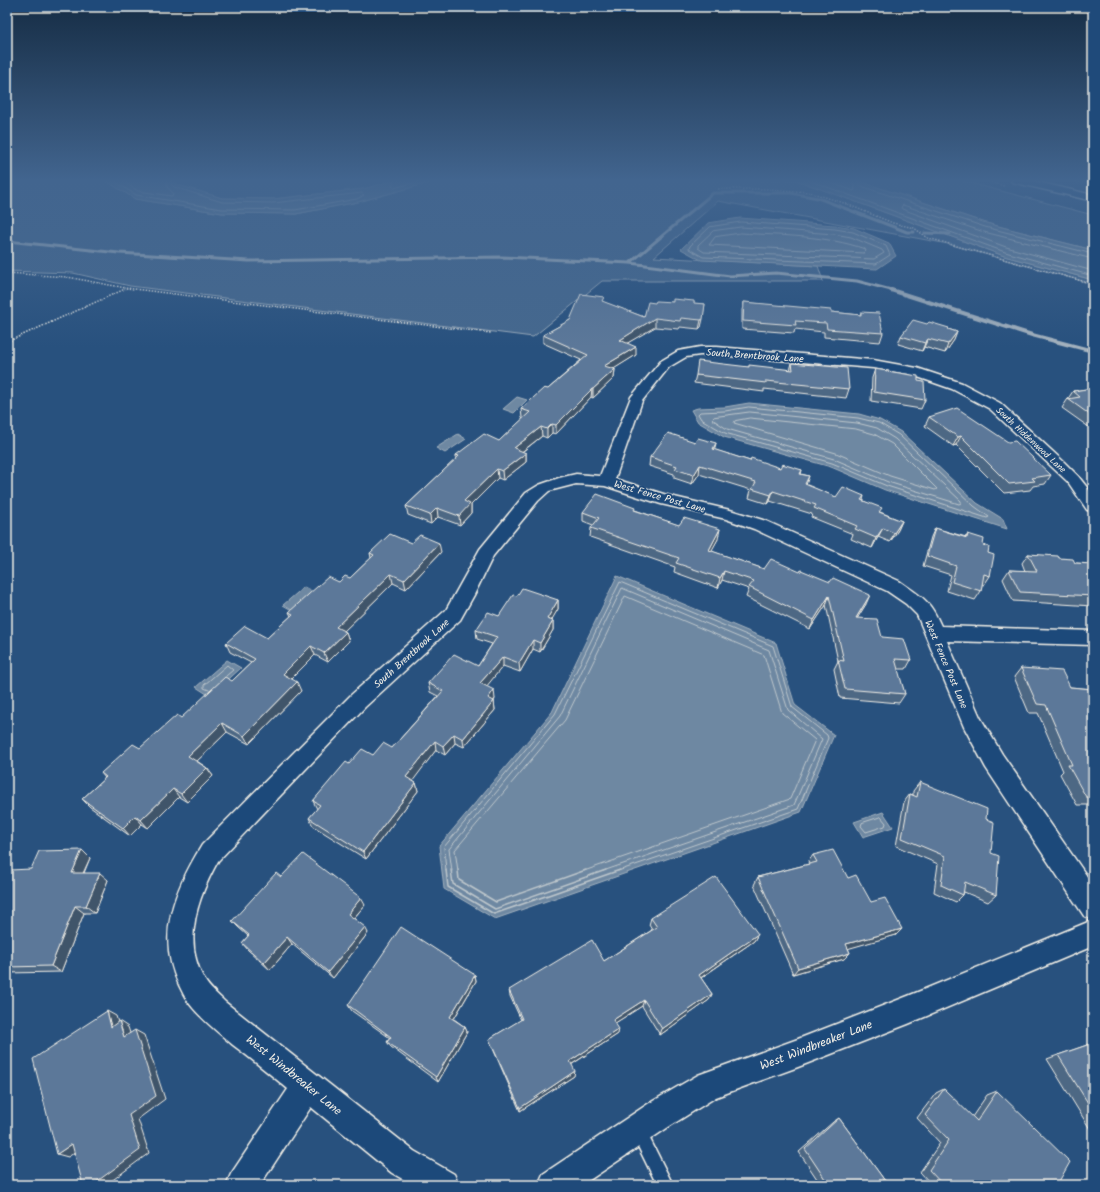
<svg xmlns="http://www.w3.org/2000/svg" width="1100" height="1192" font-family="Kalam,sans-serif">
  <rect width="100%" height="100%" fill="#28517e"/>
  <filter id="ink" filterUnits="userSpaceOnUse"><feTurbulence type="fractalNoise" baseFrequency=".025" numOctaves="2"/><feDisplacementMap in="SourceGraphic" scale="8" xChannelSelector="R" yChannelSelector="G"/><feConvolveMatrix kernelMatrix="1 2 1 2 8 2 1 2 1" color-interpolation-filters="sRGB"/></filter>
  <g filter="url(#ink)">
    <path fill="#45688e" stroke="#9cacbb" d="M 7,180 L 105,180 L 135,199 L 222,213 L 296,214 L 358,202 L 439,180 L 796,180 L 1004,256 L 1093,280 L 1093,284 L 948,244 L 718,201 L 654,257 L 818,266 L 823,281 L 602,281 L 533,337 L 130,286 L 73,273 L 7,271 Z
      M 176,180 L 397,180 L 363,189 L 273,199 L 222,198 L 175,184 Z
      M 856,180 L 959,180 L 1093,215 L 1093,250 L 986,223 Z"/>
    <path fill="#6e88a2" stroke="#a4b2be" d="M 105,180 L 176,180 L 175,184 L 222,198 L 273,199 L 363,189 L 397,180 L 439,180 L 358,202 L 296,214 L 222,213 L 135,199 Z
      M 796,180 L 856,180 L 986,223 L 1093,250 L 1093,280 L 1004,256 Z
      M 740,218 L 835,225 L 854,228 L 889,243 L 896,256 L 877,269 L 701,260 L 681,249 L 708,223 Z
      M 517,397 L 527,400 L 514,413 L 503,409 Z
      M 749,403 L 859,414 L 880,420 L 901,432 L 977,503 L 1003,519 L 1007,529 L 885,490 L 831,467 L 724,437 L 698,422 L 691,410 L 698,408 L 725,407 Z
      M 458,434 L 466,439 L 445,453 L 436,448 Z
      M 617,576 L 776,643 L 795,705 L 834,735 L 801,812 L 495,919 L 444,889 L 439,846 L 552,712 Z
      M 304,587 L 316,593 L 295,612 L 283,605 Z
      M 227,660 L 241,668 L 210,696 L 196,687 Z
      M 883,812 L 893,827 L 863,837 L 854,822 Z"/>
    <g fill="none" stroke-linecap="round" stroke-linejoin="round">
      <path stroke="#bec7cc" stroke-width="1" d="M 112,180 L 136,195 L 222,209 L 295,210 L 357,199 L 364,195 L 362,193 L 273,203 L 222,202 L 174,187 L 171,184 L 172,180
        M 121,180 L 138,191 L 172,196 L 173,193 L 167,187 L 167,180
        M 394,180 L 392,186 L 394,188 L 424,180
        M 808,180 L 1005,252 L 1093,276
        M 823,180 L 854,191 L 855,189 L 852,180
        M 857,180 L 861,186 L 985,227 L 1093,254
        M 741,222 L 835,229 L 853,232 L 886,246 L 890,255 L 876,264 L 703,257 L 689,249 L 690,246 L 710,227 Z
        M 741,227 L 834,234 L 851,237 L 882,250 L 884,253 L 874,259 L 704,252 L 698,248 L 698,245 L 713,231 Z
        M 741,233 C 783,236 825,235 865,249 L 866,251 L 864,253 L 709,245 L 715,237 Z
        M 1093,259 L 984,232 L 903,205 L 901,207 L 902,209 L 1006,247 L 1093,271
        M 749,407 L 858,418 L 879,423 L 899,435 L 974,506 L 989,517 L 987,518 L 887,486 L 832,463 L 725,433 L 701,419 L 698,414 L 700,412 L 725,411 Z
        M 750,412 L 857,423 L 877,428 L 895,439 L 961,501 L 961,503 L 959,504 L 888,482 L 834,459 L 727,429 L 712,419 L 714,417 Z
        M 750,418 L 856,429 L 874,434 L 892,444 L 937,489 L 935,490 L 890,476 L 836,453 L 734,423 L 735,421 Z
        M 209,690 L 204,688 L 204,685 L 227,665 L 233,670 L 226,676
        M 881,817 L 886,823 L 885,826 L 866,832 L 861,826 L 862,823 Z
        M 446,871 L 444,847 L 555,714 L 620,582 L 773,646 L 792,707 L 827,735 L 828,738 L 798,809 L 618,871
        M 452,871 L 449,849 L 560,716 L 622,588 L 769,650 L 788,710 L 822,739 L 794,805 L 603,871
        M 458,871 L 455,850 L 565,720 L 625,596 L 764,655 L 782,713 L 815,740 L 790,799 L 584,871"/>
      <path stroke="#bec7cc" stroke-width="1.5" d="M 446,870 L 448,887 L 494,914 L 620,870
        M 451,870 L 453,884 L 495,909 L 606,870
        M 458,870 L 459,880 L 496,902 L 586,870"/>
      <path stroke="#a4b2be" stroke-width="3" d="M 925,233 L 950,234
        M 7,241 L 119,253 L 249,261 L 502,257 L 630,263 L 730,276 L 776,273 L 857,281 L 895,291
        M 630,263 L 713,193 L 791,193 L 818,198 L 907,232 L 914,232"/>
      <path stroke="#a4b2be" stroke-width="4" d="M 891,290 L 1032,335 L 1093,351"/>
      <g stroke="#f4f1e8" stroke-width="3">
        <path id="lane" d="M 639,1124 L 644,1127 L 673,1185 L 657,1185 L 631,1132 L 634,1127 Z"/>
      </g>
      <g stroke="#f4f1e8" stroke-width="3">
        <path id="street" d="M 700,347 L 717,347 L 873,360 L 917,368 L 962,383 L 1000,403 L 1064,462 L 1078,476 L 1093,495 L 1093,511 L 1087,510 L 1068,482 L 990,409 L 952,389 L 909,374 L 873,368 L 717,355 L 700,355 L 686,357 L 669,367 L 642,401 L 615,479 L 670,496 L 730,510 L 766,521 L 899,581 C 922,597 930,600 941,626 L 1093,631 L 1093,645 L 947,641 L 980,717 L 1002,754 L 1093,885 L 1093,920 L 1084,916 L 986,768 L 964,727 L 917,615 L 906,604 L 887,591 L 754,529 L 726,519 L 661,504 L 605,486 L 576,484 L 549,491 L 538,501 L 493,556 L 474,595 L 460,620 L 365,707 L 218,861 C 198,897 182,940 204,979 C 209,988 218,995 225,1002 L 414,1151 L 454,1174 L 459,1185 L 413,1185 L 392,1173 L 311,1107 L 260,1185 L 226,1185 L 231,1174 L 288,1089 C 270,1074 252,1059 233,1045 C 218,1032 202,1020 189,1003 C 185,998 182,991 179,985 C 155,935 175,889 202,845 L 351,695 L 446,610 L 480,549 L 526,493 L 539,485 L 559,478 L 576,474 L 600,476 L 631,397 L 661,361 L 678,351 Z
          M 1093,920 L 1093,946 L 908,1024 L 798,1067 L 716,1097 L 670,1126 L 582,1185 L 538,1185 L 543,1174 L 648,1104 L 698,1075 L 798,1039 L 908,996 Z"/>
      </g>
      <g stroke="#f4f1e8" stroke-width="3">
        <path id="primary" d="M 1011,180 L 1029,180 L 1093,195 L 1093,201 L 1012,182 Z"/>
      </g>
      <path stroke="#f4f1e8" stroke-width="1.5" stroke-dasharray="1.5 1.5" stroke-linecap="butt" d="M 982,180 L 1004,186
        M 718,189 L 768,189 L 809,192 L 844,203 L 893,223 L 914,228 L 928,238 L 1093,284
        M 7,273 L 67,277 L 126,288 L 491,333
        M 7,342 L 125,289"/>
      <use href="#lane" fill="#1f4a7a" fill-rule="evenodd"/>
      <use href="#street" fill="#1f4a7a" fill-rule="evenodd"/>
      <use href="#primary" fill="#1f4a7a" fill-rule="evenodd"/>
    </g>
    <path fill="#4e6784" stroke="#f4f1e8" d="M 1072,180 L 1093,180 L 1093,182 L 1076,182 Z
      M 603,302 L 644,317 L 655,303 L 673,302 L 705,304 L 701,327 L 699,329 L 680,327 L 679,329 L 655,327 L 627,343 L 636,355 L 613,369 L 615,369 L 614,378 L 593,398 L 591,397 L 556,434 L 552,433 L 547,438 L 542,436 L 522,452 L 526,453 L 526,462 L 503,480 L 498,478 L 471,505 L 471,513 L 460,525 L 438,517 L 431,524 L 408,515 L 406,506 L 456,459 L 456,455 L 499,441 L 523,419 L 522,418 L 521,409 L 548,389 L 581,360 L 543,343 L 543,335 Z
      M 744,302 L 831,312 L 860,315 L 861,312 L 883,333 L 880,342 L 824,337 L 824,332 L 795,329 L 794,333 L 742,329 L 742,310 Z
      M 948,329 L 957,332 L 954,340 L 945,353 L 924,347 L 922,351 L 898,344 L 901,336 Z
      M 792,363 L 849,389 L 846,398 L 764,389 L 764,392 L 694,383 L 696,375 L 749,367 L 790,370 Z
      M 875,369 L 918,381 L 925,400 L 921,409 L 871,401 L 872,378 Z
      M 1093,388 L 1093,430 L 1062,408 L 1073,391 Z
      M 929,417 L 1051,475 L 1045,484 L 1033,486 L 1030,490 L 1004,493 L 956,445 L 953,446 L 925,426 Z
      M 715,450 L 750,461 L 780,468 L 802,470 L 801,474 L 809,476 L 806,485 L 836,497 L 864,496 L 863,500 L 880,512 L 902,521 L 898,530 L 890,542 L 878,537 L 872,548 L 851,539 L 853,534 L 811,517 L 812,514 L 770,501 L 768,504 L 749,498 L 751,490 L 699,474 L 692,484 L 674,478 L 674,474 L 649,466 L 650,457 Z
      M 635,510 L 718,539 L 711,551 L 866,604 L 857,618 L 911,660 L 906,669 L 897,669 L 905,694 L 899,703 L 840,698 L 834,669 L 838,661 L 826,605 L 810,629 L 746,597 L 749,589 L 722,580 L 718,588 L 674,572 L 675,567 L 590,537 L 591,528 L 593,525 L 583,521 L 583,512 Z
      M 935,528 L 966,537 L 968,534 L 983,545 L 988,553 L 990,576 L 984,585 L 982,584 L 981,591 L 975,600 L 947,591 L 951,575 L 923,566 L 931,537 Z
      M 411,543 L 441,552 L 406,589 L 393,583 L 344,631 L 346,632 L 349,641 L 328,662 L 315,655 L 291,679 L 301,691 L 249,744 L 227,732 L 197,761 L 207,768 L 213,776 L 187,802 L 179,797 L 148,828 L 142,824 L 130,836 L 90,807 L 82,799 L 105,778 L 101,773 L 140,748 L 232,681 L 251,663 L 230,652 L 226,643 L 267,638 L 291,616 L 289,612 L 339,582 L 350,578 L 371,558 L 370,553 Z
      M 1028,554 L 1059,558 L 1075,563 L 1093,564 L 1093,606 L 1013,601 L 1003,579 L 1009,570 L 1025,571 L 1022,563 Z
      M 517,596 L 558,600 L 558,609 L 551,620 L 553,621 L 553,630 L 540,652 L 533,649 L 520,672 L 503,666 L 486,686 L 495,699 L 494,701 L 495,710 L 464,747 L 455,743 L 445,755 L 436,750 L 412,781 L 416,783 L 418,791 L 366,859 L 313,826 L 309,818 L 317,809 L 313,801 L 349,764 L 373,755 L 392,748 L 438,696 L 430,692 L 428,683 L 478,666 L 492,644 L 477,639 L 476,630 L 499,616 Z
      M 1021,668 L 1070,687 L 1093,689 L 1093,805 L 1077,805 L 1060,774 L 1063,771 L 1038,713 L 1029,713 L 1014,677 Z
      M 920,782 L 986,819 L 996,895 L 988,902 L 964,892 L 963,895 L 956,902 L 934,892 L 938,864 L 896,846 L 904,802 L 910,794 L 913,795 L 913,791 Z
      M 813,855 L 848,878 L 871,902 L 902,929 L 896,935 L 848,948 L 850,953 L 844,959 L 793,974 L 754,885 L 758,877 L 809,864 L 808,862 Z
      M 90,858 L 84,873 L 108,880 L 95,913 L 84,913 L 61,972 L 7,973 L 7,876 L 31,869 Z
      M 281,877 L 365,905 L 354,918 L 368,933 L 333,978 L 292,944 L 270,970 L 248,950 L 242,943 L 248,936 L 238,927 L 232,921 Z
      M 651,918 L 758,934 L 754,941 L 701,978 L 712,994 L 709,1000 L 660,1035 L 642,1006 L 615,1023 L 618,1034 L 571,1065 L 574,1076 L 520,1111 L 491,1044 L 489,1039 L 521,1020 L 510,996 L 509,990 L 604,961 L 652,930 L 649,925 Z
      M 475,975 L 476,981 L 454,1019 L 465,1027 L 467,1032 L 438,1082 L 391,1047 L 387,1042 L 390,1038 L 352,1011 L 348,1005 Z
      M 1093,1043 L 1093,1128 L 1090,1129 L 1047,1059 L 1058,1055 Z
      M 944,1089 L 972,1117 L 987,1095 L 997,1091 L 1057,1185 L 932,1185 L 920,1172 L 940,1143 L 917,1118 L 936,1093 Z
      M 839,1118 L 888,1185 L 821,1185 L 799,1152 L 833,1122 Z"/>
    <path fill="#40546b" stroke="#f4f1e8" d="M 655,318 L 655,327 L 619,348 L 620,340 Z
      M 703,319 L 701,327 L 699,329 L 701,320 Z
      M 957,332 L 954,340 L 945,353 L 948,344 Z
      M 928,339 L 922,351 L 925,343 Z
      M 636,347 L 636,355 L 604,375 L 604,366 Z
      M 615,369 L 614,378 L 593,398 L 593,389 Z
      M 592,389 L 591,397 L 556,434 L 556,425 Z
      M 552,424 L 552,433 L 547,438 L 547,429 Z
      M 541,427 L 542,436 L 515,457 L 514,448 Z
      M 961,436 L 956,445 L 953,446 L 958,437 Z
      M 716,443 L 714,452 L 713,449 Z
      M 526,453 L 526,462 L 503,480 L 502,471 Z
      M 700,465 L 699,474 L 692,484 L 694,475 Z
      M 497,469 L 498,478 L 471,505 L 471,513 L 460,525 L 459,516 L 464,501 Z
      M 773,491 L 770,501 L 768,504 L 771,495 Z
      M 437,508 L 438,517 L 431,524 L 430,515 Z
      M 902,521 L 898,530 L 890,542 L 894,533 Z
      M 883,528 L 878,537 L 872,548 L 876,538 Z
      M 720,529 L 718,539 L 707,559 L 709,550 Z
      M 439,543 L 441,552 L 406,589 L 404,580 Z
      M 724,571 L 722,580 L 718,588 L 720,578 Z
      M 391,574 L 393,583 L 339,636 L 336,627 Z
      M 870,595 L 866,604 L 852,627 L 856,618 Z
      M 829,596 L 826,605 L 810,629 L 814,620 Z
      M 558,600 L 558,609 L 547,628 L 547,619 Z
      M 553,621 L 553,630 L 540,652 L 540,643 Z
      M 346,632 L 349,641 L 328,662 L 324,653 Z
      M 533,640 L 533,649 L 520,672 L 519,663 Z
      M 311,646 L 315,655 L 287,683 L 283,674 Z
      M 503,657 L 503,666 L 482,692 L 480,683 Z
      M 297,682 L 301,691 L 249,744 L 244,736 Z
      M 494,690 L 495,699 L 489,707 L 488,698 Z
      M 494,701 L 495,710 L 464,747 L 463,739 Z
      M 222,723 L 227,732 L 194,764 L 188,756 Z
      M 454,734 L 455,743 L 445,755 L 443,746 Z
      M 435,741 L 436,750 L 409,786 L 406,777 Z
      M 207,768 L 213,776 L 187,802 L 181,794 Z
      M 416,783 L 418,791 L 366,859 L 363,852 Z
      M 173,789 L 179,797 L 148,828 L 141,820 Z
      M 135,816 L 142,824 L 130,836 L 123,828 Z
      M 82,850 L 90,858 L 80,880 L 72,873 Z
      M 100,873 L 108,880 L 95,913 L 86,906 Z
      M 361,898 L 365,905 L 352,920 L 348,914 Z
      M 75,906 L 84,913 L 61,972 L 51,966 Z
      M 365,927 L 368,933 L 333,978 L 328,972 Z
      M 902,929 L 896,935 L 840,951 L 846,944 Z
      M 758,934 L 754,941 L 696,981 L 699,975 Z
      M 287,937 L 292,944 L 270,970 L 264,963 Z
      M 850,953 L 844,959 L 793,974 L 798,968 Z
      M 475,975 L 476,981 L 452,1022 L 450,1017 Z
      M 712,994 L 709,1000 L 660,1035 L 662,1029 Z
      M 644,1000 L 642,1006 L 612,1025 L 613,1020 Z
      M 107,1011 L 116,1016 L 121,1032 L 111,1027 Z
      M 119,1021 L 128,1027 L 133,1042 L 124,1037 Z
      M 465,1027 L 467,1032 L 438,1082 L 436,1077 Z
      M 619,1029 L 618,1034 L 569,1066 L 570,1061 Z
      M 135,1030 L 144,1035 L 165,1099 L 138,1119 L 149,1153 L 106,1185 L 92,1185 L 129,1115 Z
      M 575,1071 L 574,1076 L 520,1111 L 520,1108 Z
      M 72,1144 L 83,1147 L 68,1157 L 57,1154 Z"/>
    <path fill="#5b7899" stroke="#f4f1e8" d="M 581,294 L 604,297 L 602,301 L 644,317 L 648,302 L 655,303 L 656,301 L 673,302 L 673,299 L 694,301 L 694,303 L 705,304 L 703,319 L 701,320 L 681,318 L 680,321 L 655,318 L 620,340 L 636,347 L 604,366 L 615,369 L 593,389 L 592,389 L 556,425 L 552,424 L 547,429 L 541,427 L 514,448 L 526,453 L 502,471 L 497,469 L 464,501 L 470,504 L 459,516 L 437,508 L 430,515 L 406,506 L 459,456 L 456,455 L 484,434 L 499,441 L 530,412 L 521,409 L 544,388 L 548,389 L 588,355 L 543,335 L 570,320 Z
      M 744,302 L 831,310 L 831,312 L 861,315 L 861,312 L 879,313 L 883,333 L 827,329 L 826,323 L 795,321 L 796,325 L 743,321 Z
      M 913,320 L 927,324 L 929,322 L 949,328 L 948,329 L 957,332 L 948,344 L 928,339 L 925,343 L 901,336 Z
      M 698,361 L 749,367 L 749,365 L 793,370 L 792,363 L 847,368 L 849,389 L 766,381 L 766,383 L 696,375 Z
      M 875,369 L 918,376 L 918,381 L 924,382 L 925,400 L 874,392 Z
      M 1093,388 L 1093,417 L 1068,399 L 1080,397 L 1073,391 Z
      M 957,408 L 1008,442 L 1015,441 L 1051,475 L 1032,478 L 1035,481 L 1009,484 L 961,436 L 958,437 L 929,417 Z
      M 668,433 L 695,442 L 698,438 L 716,443 L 713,449 L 750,461 L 751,458 L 780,468 L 782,464 L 802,470 L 800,474 L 809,476 L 805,484 L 836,497 L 843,487 L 864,496 L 861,500 L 882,508 L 879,512 L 902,521 L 894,533 L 883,528 L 876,538 L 855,529 L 857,526 L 814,508 L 816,505 L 773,491 L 771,495 L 752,489 L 756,482 L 700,465 L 694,475 L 675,469 L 677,466 L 650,457 Z
      M 597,494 L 635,508 L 634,510 L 679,525 L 684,518 L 720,529 L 709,550 L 764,569 L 771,559 L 800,572 L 801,570 L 830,582 L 833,578 L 870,595 L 856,618 L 877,619 L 882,637 L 904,639 L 911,660 L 895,659 L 905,694 L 845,689 L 838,660 L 844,661 L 829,596 L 814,620 L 749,587 L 754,581 L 724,571 L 720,578 L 676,563 L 679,558 L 591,528 L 599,518 L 583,512 Z
      M 935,528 L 967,538 L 968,534 L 984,539 L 983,545 L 989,547 L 988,553 L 994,555 L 990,576 L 984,574 L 981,591 L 952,582 L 956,566 L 927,556 Z
      M 390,534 L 411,543 L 420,535 L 439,543 L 404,580 L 391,574 L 336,627 L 346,632 L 324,653 L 311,646 L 283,674 L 297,682 L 244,736 L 222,723 L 188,756 L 207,768 L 181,794 L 173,789 L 141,820 L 135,816 L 123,828 L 82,799 L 106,777 L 101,773 L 133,744 L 140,748 L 177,715 L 181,718 L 225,677 L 232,681 L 255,659 L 226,643 L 245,626 L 267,638 L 293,614 L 289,612 L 328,577 L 339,582 L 345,576 L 350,578 L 374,555 L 370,553 Z
      M 1028,554 L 1058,556 L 1059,558 L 1073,559 L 1075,563 L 1093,564 L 1093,596 L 1020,592 L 1009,570 L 1037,571 Z
      M 522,588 L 558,600 L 547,619 L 553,621 L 540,643 L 533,640 L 519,663 L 503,657 L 480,683 L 494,690 L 488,698 L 494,701 L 463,739 L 454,734 L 443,746 L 435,741 L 406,777 L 416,783 L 363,852 L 309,818 L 320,805 L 313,801 L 346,762 L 349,764 L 362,749 L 373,755 L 383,743 L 392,748 L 443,691 L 428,683 L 454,654 L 478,666 L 497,637 L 476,630 L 488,612 L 499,616 L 513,595 L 517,596 Z
      M 1021,668 L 1062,671 L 1070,687 L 1093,689 L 1093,797 L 1086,797 L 1068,765 L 1072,765 L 1046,705 L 1037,704 Z
      M 920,782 L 987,809 L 986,819 L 994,822 L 991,853 L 999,856 L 996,895 L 965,882 L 963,895 L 941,885 L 945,856 L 902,838 L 910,794 L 917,797 Z
      M 82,850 L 72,873 L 100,873 L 86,906 L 75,906 L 51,966 L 7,967 L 7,876 L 10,870 L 31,869 L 39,851 Z
      M 833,850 L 848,878 L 856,875 L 871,902 L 885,898 L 902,929 L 846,944 L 850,953 L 798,968 L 758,877 L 817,862 L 813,855 Z
      M 303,854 L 361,898 L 348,914 L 365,927 L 328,972 L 287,937 L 264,963 L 242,943 L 249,935 L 232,921 L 276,873 L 281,877 Z
      M 716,877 L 758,934 L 699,975 L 712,994 L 662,1029 L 644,1000 L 613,1020 L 619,1029 L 570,1061 L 575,1071 L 520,1108 L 489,1039 L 522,1019 L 509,990 L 592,940 L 604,961 L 657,927 L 651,918 Z
      M 401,927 L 475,975 L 450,1017 L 465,1027 L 436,1077 L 387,1042 L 391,1037 L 348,1005 Z
      M 107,1011 L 111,1027 L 119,1021 L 124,1037 L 135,1030 L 156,1096 L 129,1115 L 140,1150 L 92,1185 L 83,1185 L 72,1144 L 57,1154 L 33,1059 Z
      M 1093,1043 L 1093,1111 L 1058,1055 Z
      M 944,1089 L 977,1121 L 997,1091 L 1070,1162 L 1057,1185 L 943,1185 L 929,1170 L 949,1140 L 925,1115 Z
      M 839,1118 L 888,1185 L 829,1185 L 805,1149 Z"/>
  </g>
  <linearGradient id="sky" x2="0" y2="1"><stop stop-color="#162d45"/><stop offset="0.52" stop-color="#42658f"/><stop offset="1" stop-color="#42658f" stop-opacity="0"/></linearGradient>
  <rect width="1100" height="347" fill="url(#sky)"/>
  <g text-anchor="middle" stroke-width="3.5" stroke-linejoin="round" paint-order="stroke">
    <g font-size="9" fill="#f4f1e8" stroke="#1f4a7a">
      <text transform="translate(1031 440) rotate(43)" y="3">South Hiddenwood Lane</text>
    </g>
    <g font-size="10" fill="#f4f1e8" stroke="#1f4a7a">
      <text transform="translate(755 355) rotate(4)" y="4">South Brentbrook Lane</text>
      <text transform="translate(660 496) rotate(16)" y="4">West Fence Post Lane</text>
      <text transform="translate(411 653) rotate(-42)" y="4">South Brentbrook Lane</text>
      <text transform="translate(947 664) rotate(67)" y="4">West Fence Post Lane</text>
    </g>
    <g font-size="12" fill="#f4f1e8" stroke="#1f4a7a">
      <text transform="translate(816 1045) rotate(-21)" y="4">West Windbreaker Lane</text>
      <text transform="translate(294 1075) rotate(39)" y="4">West Windbreaker Lane</text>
    </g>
  </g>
  <rect width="1100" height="1192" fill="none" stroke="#1f4a7a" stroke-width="24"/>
  <rect x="12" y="12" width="1076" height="1168" fill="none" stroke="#f4f1e8" stroke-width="1.5" filter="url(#ink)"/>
</svg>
